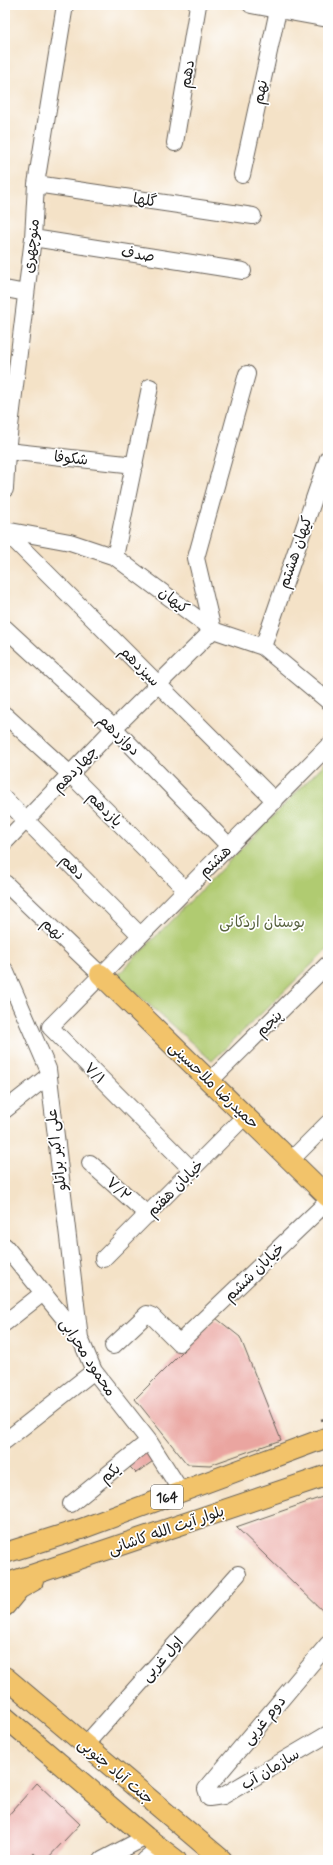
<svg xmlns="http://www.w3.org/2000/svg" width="333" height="1865" font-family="Mynerve,'Playpen Sans Arabic',sans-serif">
  <rect width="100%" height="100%" fill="#fff"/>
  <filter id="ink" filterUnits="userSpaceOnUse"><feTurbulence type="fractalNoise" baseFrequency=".025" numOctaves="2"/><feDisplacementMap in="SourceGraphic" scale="8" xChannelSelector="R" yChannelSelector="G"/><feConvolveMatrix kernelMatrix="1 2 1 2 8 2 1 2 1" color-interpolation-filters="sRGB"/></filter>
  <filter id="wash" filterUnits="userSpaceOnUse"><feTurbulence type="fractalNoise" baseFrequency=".012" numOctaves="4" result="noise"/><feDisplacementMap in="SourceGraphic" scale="16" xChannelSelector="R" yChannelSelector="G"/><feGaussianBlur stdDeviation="0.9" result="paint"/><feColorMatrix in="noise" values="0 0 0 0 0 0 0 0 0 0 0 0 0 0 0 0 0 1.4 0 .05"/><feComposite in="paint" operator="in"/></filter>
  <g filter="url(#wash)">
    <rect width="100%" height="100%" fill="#f4e2c7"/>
    <path fill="#b0cb71" stroke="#667446" d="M 328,760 L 328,949 L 212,1061 L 117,976 Z"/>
    <g id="blocks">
      <path fill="#eaa5a0" d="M 216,1318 L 240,1337 L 281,1440 L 210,1465 L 187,1464 L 135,1399 Z
        M 150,1442 L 159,1457 L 136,1473 L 124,1461 Z
        M 328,1495 L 328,1616 L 236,1527 Z
        M 37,1783 L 80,1824 L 46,1860 L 40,1860 L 34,1853 L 28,1860 L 5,1860 L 5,1819 Z"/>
    </g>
  </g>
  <g filter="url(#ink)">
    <use href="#blocks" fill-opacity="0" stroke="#686158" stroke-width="1"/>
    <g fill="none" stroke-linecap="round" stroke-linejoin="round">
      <g stroke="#686158" stroke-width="18">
        <path id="minor" d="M 251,5 L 328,19
          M 175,143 L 198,5
          M 242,175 L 278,10
          M 36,184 L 253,216
          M 33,238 L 243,271
          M 5,289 L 26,293
          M 7,451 L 135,465
          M 5,489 L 7,451 L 33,238 L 36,184 L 65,5
          M 5,530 L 70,542 L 115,557 L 213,630 L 263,647 L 328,701
          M 5,531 L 275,801
          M 115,557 L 150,387
          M 5,628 L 114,728 L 229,846
          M 213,630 L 196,558 L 247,374
          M 263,647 L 328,458
          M 5,715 L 71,775 L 185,889
          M 5,799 L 140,935
          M 5,842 L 114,728 L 213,630
          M 5,883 L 100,974
          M 5,970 L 48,1069 L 80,1338
          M 210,1081 L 328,964
          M 5,1110 L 48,1076
          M 291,1160 L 328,1123
          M 90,1163 L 148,1215
          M 192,1170 L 50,1027 L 328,746
          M 5,1246 L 80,1338 L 94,1371 L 149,1441 L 181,1491
          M 103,1259 L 245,1116
          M 5,1323 L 43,1293
          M 113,1346 L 147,1314 L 152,1316 L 179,1343 L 328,1201
          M 5,1441 L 94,1371
          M 71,1504 L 149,1441
          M 328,1644 L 206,1789 L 209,1798 L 223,1796 L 328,1734
          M 85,1745 L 238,1574
          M 102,1860 L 146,1837
          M 145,1860 L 161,1848"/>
      </g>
      <g stroke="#686158" stroke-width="22">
        <path id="major" d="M 100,974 L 328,1197
          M 5,1553 L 81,1529 L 328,1437
          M 5,1584 L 328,1475
          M 5,1606 L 19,1589 L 33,1581
          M 5,1677 L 222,1860
          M 5,1717 L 146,1837 L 176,1860"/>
      </g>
      <path stroke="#686158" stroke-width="2.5" stroke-dasharray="3 3" stroke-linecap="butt" d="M 321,1420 L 328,1418"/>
      <use href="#minor" stroke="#fff" stroke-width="16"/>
      <use href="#major" stroke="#f2c36a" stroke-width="20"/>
    </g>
  </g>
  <g text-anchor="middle" stroke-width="3.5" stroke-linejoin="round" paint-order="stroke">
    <rect fill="#fff" stroke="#606060" stroke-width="1" x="151" y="1485" width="32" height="24" rx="3"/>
    <g font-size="14" font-weight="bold" fill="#1c1c1c">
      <text x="167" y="1502">164</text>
    </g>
    <g font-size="15" fill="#1c1c1c" stroke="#fff">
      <text transform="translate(187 74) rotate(-80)" y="5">دهم</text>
      <text transform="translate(260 92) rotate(-78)" y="5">نهم</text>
      <text transform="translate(145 200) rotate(8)" y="5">گلها</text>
      <text transform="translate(31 246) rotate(-84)" y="5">منوچهری</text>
      <text transform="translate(138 254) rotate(9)" y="5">صدف</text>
      <text transform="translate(71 458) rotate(6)" y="5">شکوفا</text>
      <text transform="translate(295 552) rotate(-71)" y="5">کیهان هشتم</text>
      <text transform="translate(174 600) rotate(37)" y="5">کیهان</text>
      <text transform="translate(140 666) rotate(45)" y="5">سیزدهم</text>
      <text transform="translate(119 735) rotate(44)" y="5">دوازدهم</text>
      <text transform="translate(75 769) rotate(-46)" y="5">چهاردهم</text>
      <text transform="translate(105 809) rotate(45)" y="5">یازدهم</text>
      <text transform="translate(215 861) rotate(-44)" y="5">هشتم</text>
      <text transform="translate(73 867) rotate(45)" y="5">دهم</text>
      <text transform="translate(53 929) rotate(44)" y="5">نهم</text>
      <text transform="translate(269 1023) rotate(-45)" y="5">پنجم</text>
      <text transform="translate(95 1073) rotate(45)" y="5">۷/۱</text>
      <text transform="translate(214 1085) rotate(44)" y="5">حمیدرضا ملاحسینی</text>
      <text transform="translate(56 1150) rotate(-97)" y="5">علی اکبر براتلو</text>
      <text transform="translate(175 1188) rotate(-45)" y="5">خیابان هفتم</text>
      <text transform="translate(119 1189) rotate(42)" y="5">۷/۲</text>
      <text transform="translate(254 1272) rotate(-44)" y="5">خیابان ششم</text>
      <text transform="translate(88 1357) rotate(57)" y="5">محمود محرابی</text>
      <text transform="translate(110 1473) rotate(-39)" y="5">یکم</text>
      <text transform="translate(166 1530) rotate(-19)" y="5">بلوار آیت الله کاشانی</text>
      <text transform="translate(162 1659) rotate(-48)" y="5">اول غربی</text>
      <text transform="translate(264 1720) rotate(-50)" y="5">دوم غربی</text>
      <text transform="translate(270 1769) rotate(-31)" y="5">سازمان آب</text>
      <text transform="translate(116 1771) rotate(40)" y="5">جنت آباد جنوبی</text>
    </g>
    <g font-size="15" fill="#57623e" stroke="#fff">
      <text x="262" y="927">بوستان اردکانی</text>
    </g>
  </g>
  <rect width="333" height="1865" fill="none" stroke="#fff" stroke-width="20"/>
</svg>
